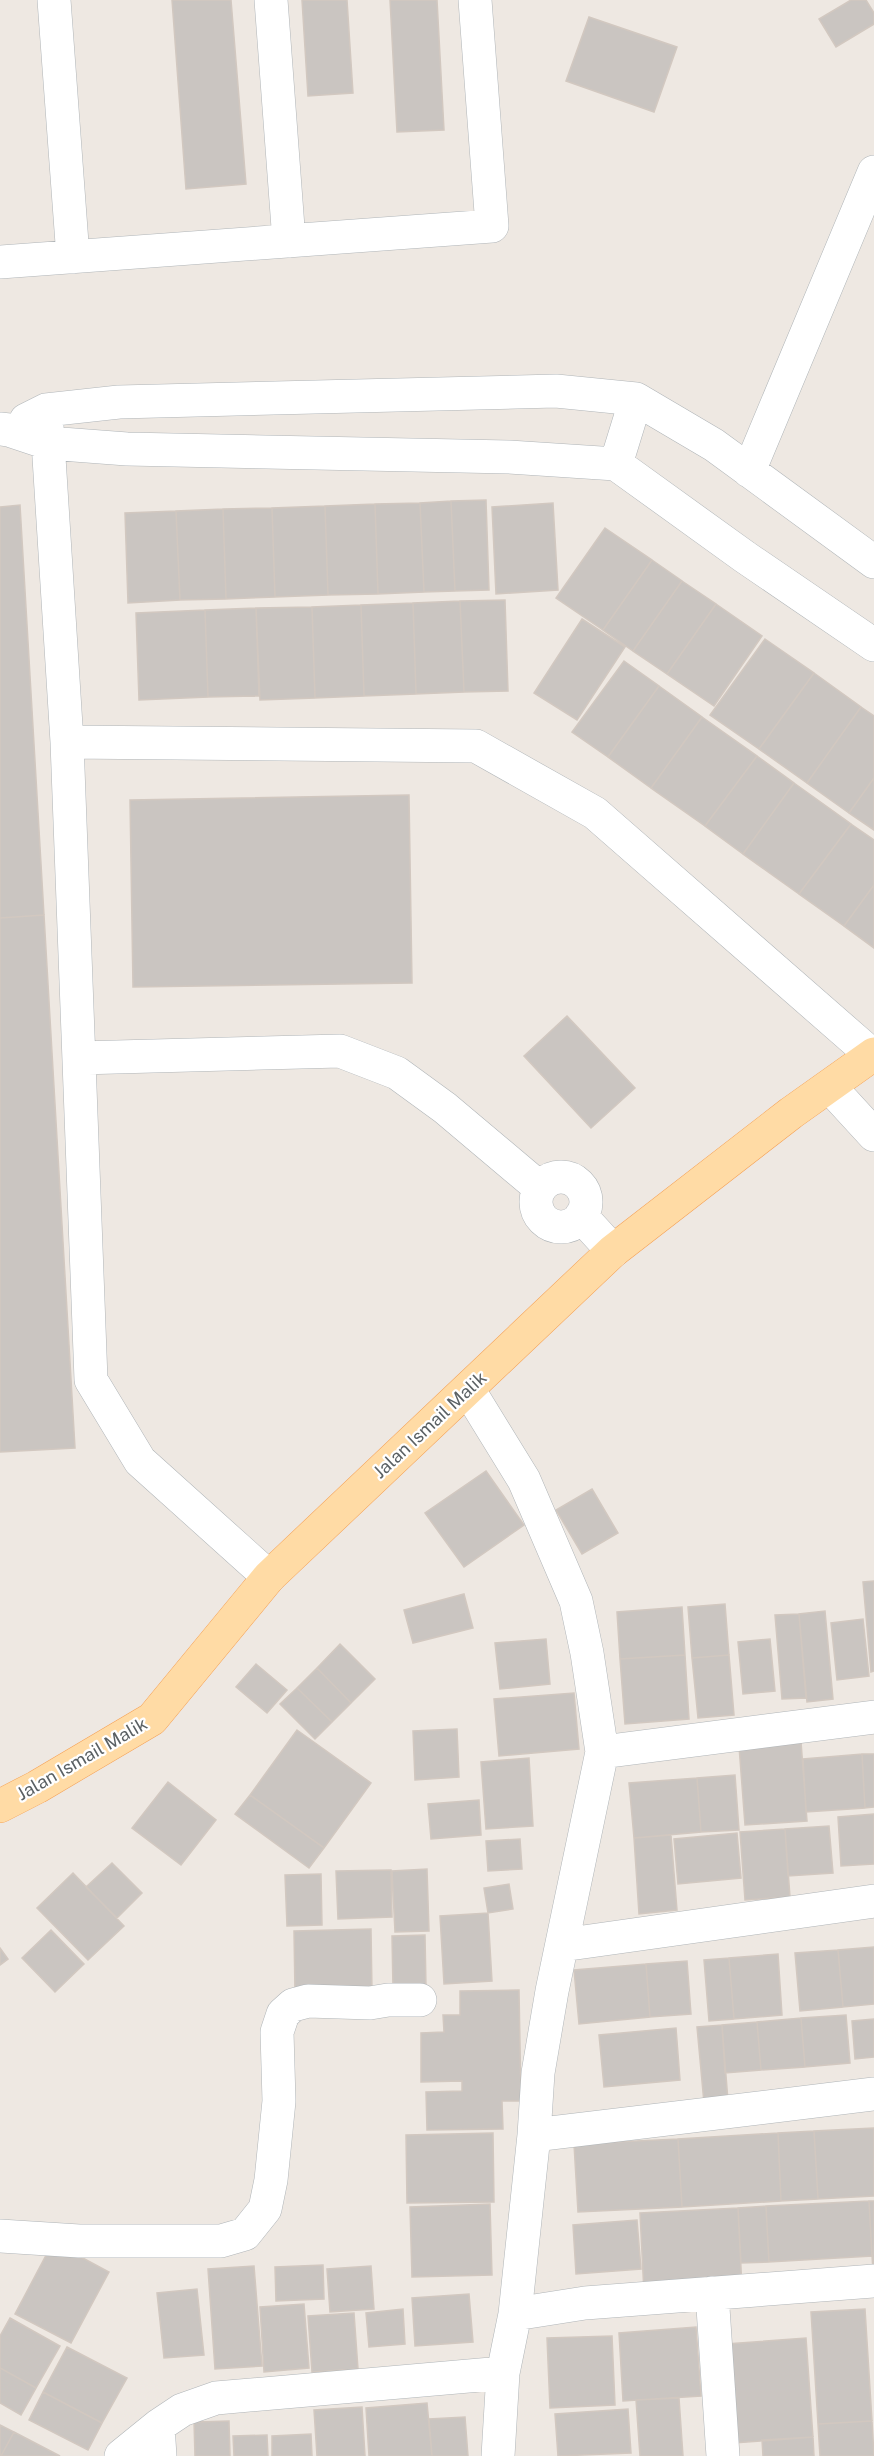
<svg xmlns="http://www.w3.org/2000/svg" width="874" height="2456" font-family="'Public Sans',sans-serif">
  <rect width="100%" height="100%" fill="#eee8e2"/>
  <path fill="#cac5c1" stroke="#d2c8c0" stroke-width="1.5" d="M 172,0 L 231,0 L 246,184 L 186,189 Z
    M 302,0 L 347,0 L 353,93 L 308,96 Z
    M 390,0 L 437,0 L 444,130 L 397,132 Z
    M 851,0 L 866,0 L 874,13 L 874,24 L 836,47 L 819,19 Z
    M 589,17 L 677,47 L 654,112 L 566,81 Z
    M 486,500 L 489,590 L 455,591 L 451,501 Z
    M 451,501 L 455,591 L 424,592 L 420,503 Z
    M 420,503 L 424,592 L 378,594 L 375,504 Z
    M 553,503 L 558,590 L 496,594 L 492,507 Z
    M 375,504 L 378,594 L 328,595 L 325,506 Z
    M 20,505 L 44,915 L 0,918 L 0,507 Z
    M 325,506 L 328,595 L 275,597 L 272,508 Z
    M 272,508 L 275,597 L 226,599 L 223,509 Z
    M 223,509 L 226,599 L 180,600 L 176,511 Z
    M 176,511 L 180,600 L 128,603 L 125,513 Z
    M 605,528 L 652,560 L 603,630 L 556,598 Z
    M 652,560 L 682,581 L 633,651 L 603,630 Z
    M 682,581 L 716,604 L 667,674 L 633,651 Z
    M 505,600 L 508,691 L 464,692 L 460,601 Z
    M 460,601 L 464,692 L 416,694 L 413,603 Z
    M 413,603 L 416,694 L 364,696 L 361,605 Z
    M 716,604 L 762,636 L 714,706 L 667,674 Z
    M 361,605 L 364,696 L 315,698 L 312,607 Z
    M 312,607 L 315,698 L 260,700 L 256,608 Z
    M 256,608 L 259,696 L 208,697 L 205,610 Z
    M 205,610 L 208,697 L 139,700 L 136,613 Z
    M 582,619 L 625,647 L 577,720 L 534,693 Z
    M 765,639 L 814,673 L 759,749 L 710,715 Z
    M 624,661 L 659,686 L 608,757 L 572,732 Z
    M 814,673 L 861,707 L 807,783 L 759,749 Z
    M 659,686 L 702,717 L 651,788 L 608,757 Z
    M 861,707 L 874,716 L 874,778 L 849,813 L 807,783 Z
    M 702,717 L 757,756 L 705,826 L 651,788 Z
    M 757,756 L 794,783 L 743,854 L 705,826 Z
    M 874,778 L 874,830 L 849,813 Z
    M 794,783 L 851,824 L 799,894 L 743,854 Z
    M 409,795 L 412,983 L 133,987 L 130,800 Z
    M 851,824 L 874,840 L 874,885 L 844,926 L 799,894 Z
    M 874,885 L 874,948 L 844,926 Z
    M 44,915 L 75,1448 L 0,1452 L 0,918 Z
    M 567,1016 L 635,1088 L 591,1128 L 524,1056 Z
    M 486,1471 L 524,1525 L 464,1567 L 425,1513 Z
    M 592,1489 L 618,1533 L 582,1554 L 556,1510 Z
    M 874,1581 L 874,1671 L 871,1672 L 863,1582 Z
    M 464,1594 L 473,1628 L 413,1643 L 404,1610 Z
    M 725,1604 L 729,1655 L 692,1658 L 688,1607 Z
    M 682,1607 L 685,1655 L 620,1659 L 617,1612 Z
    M 825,1611 L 833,1699 L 807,1702 L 799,1614 Z
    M 799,1614 L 806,1698 L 782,1699 L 775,1615 Z
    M 863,1619 L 869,1676 L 837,1680 L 831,1623 Z
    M 546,1639 L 550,1684 L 500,1689 L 495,1643 Z
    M 770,1639 L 775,1691 L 743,1694 L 738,1642 Z
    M 340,1644 L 375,1679 L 351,1703 L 317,1668 Z
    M 685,1655 L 689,1719 L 625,1724 L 620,1659 Z
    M 729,1655 L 734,1715 L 698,1718 L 692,1658 Z
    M 256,1664 L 287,1690 L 267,1713 L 236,1687 Z
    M 317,1668 L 351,1703 L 332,1722 L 297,1688 Z
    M 297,1688 L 332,1722 L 315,1739 L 280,1704 Z
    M 574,1693 L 579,1749 L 499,1756 L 494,1699 Z
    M 457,1729 L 459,1777 L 415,1780 L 413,1731 Z
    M 297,1730 L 371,1783 L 324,1848 L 250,1795 Z
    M 801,1742 L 807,1821 L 745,1825 L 739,1746 Z
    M 862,1754 L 874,1754 L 874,1807 L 865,1808 Z
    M 862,1754 L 865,1808 L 806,1812 L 803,1759 Z
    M 529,1758 L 533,1826 L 486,1829 L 481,1762 Z
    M 735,1775 L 739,1830 L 701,1832 L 697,1778 Z
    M 697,1778 L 701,1832 L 634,1838 L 629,1783 Z
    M 168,1782 L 216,1820 L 181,1865 L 132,1828 Z
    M 250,1795 L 324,1848 L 309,1868 L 235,1814 Z
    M 479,1800 L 481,1835 L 431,1839 L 428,1804 Z
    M 874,1814 L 874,1864 L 841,1866 L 838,1817 Z
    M 829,1826 L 833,1873 L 788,1876 L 785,1829 Z
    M 785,1829 L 790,1897 L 745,1900 L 740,1832 Z
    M 737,1833 L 741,1878 L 678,1884 L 674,1839 Z
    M 671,1835 L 677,1910 L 639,1914 L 634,1838 Z
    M 520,1839 L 522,1869 L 488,1871 L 486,1841 Z
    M 112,1863 L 142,1893 L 117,1918 L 86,1887 Z
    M 427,1869 L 429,1931 L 395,1932 L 392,1871 Z
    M 391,1870 L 392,1917 L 338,1919 L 336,1871 Z
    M 73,1873 L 124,1926 L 88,1960 L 37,1908 Z
    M 321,1874 L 322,1925 L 287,1926 L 285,1875 Z
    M 509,1884 L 513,1909 L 488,1913 L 484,1888 Z
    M 488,1913 L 492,1981 L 444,1984 L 440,1916 Z
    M 371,1929 L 372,1992 L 295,1993 L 294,1931 Z
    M 51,1930 L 84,1964 L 55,1992 L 22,1958 Z
    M 425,1935 L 426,1988 L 393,1989 L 392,1936 Z
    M 874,1947 L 874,2004 L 843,2007 L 838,1950 Z
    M 0,1948 L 8,1959 L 0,1965 Z
    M 838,1950 L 843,2007 L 800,2011 L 795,1953 Z
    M 778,1954 L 782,2015 L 734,2019 L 729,1958 Z
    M 729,1958 L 734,2019 L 709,2021 L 704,1960 Z
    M 687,1961 L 691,2014 L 650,2017 L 646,1964 Z
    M 646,1964 L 650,2017 L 579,2024 L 574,1970 Z
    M 519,1990 L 521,2101 L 502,2101 L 503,2129 L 427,2130 L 426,2092 L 462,2091 L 462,2081 L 421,2082 L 421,2033 L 444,2032 L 443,2015 L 460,2015 L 460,1991 Z
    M 846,2015 L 850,2063 L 805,2067 L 801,2018 Z
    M 801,2018 L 805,2067 L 761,2070 L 757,2022 Z
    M 874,2019 L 874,2057 L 855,2059 L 852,2021 Z
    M 757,2022 L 761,2070 L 725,2073 L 722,2025 Z
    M 722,2025 L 728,2101 L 704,2103 L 697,2027 Z
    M 676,2028 L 680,2080 L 604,2087 L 599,2035 Z
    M 874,2128 L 874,2196 L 818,2199 L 814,2131 Z
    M 814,2131 L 818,2199 L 781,2201 L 778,2133 Z
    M 493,2133 L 494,2202 L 407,2203 L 406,2135 Z
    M 778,2133 L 781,2201 L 682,2207 L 678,2139 Z
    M 678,2139 L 682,2207 L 578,2212 L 574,2144 Z
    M 869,2201 L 874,2201 L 874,2272 L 873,2272 Z
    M 869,2201 L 872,2256 L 769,2262 L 766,2206 Z
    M 490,2204 L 492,2275 L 412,2277 L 410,2207 Z
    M 766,2206 L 769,2262 L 741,2263 L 738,2208 Z
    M 738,2208 L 742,2288 L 644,2293 L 640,2213 Z
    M 637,2220 L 641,2269 L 576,2274 L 573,2225 Z
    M 53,2242 L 109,2272 L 71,2343 L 15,2314 Z
    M 323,2265 L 324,2299 L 276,2301 L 275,2267 Z
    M 254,2266 L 262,2366 L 215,2369 L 208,2269 Z
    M 371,2266 L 374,2309 L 330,2312 L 327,2269 Z
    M 197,2289 L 204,2355 L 164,2358 L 157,2293 Z
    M 469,2294 L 473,2342 L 415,2346 L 412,2298 Z
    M 304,2304 L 309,2368 L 264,2372 L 260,2307 Z
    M 403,2309 L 405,2344 L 369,2347 L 366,2313 Z
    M 865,2309 L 872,2421 L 818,2424 L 811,2312 Z
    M 354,2313 L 358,2369 L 312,2372 L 308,2316 Z
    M 10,2318 L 60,2346 L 36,2388 L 0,2368 L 0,2336 Z
    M 696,2327 L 701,2396 L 623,2401 L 619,2333 Z
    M 612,2336 L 615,2405 L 550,2408 L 547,2338 Z
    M 806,2338 L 813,2437 L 734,2443 L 726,2344 Z
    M 67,2347 L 127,2378 L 102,2423 L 43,2392 Z
    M 0,2368 L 36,2388 L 21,2415 L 0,2403 Z
    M 43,2392 L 102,2423 L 88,2450 L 29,2420 Z
    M 679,2398 L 683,2456 L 640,2456 L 636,2400 Z
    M 427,2403 L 432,2456 L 369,2456 L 366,2408 Z
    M 362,2407 L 365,2456 L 317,2456 L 314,2410 Z
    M 628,2409 L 631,2453 L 558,2456 L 555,2414 Z
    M 465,2417 L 468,2456 L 432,2456 L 429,2419 Z
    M 229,2421 L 230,2456 L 195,2456 L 194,2422 Z
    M 872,2421 L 874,2456 L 820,2456 L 818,2424 Z
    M 0,2425 L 14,2432 L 1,2456 L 0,2456 Z
    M 14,2432 L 60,2456 L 1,2456 Z
    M 311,2434 L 312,2456 L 272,2456 L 272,2436 Z
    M 267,2435 L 268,2456 L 234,2456 L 233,2436 Z
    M 813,2437 L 814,2456 L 763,2456 L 762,2440 Z"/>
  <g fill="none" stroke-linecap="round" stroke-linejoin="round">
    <g stroke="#b0b5b8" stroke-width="34">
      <path id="minor" d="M 54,0 L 73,257
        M 271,0 L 289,241
        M 0,262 L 492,226 L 475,0
        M 46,410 L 67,742 L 91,1380 L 140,1461 L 269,1577
        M 26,420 L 46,410 L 119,402 L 556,391 L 636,399 L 714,445 L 874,562
        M 0,429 L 9,430 L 48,443 L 127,449 L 509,457 L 616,464 L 745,557 L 874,645
        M 616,464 L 636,399
        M 749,471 L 874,172
        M 67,742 L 476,746 L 595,813 L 872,1055
        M 79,1058 L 340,1051 L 397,1073 L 445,1108 L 540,1188
        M 830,1087 L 874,1135
        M536 1202a25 25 0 1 1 50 0a25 25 0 1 1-50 0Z
        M 581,1216 L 613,1251
        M 468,1389 L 524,1480 L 576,1601 L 587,1653 L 602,1752 L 552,1991 L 538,2073 L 534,2135 L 515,2314 L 503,2373 L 498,2456
        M 602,1752 L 874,1717
        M 562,1945 L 874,1901
        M 534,2135 L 874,2094
        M 0,2236 L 79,2241 L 221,2241 L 245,2234 L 265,2209 L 271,2180 L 279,2101 L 277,2032 L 283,2014 L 293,2005 L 308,2001 L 370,2003 L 388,2000 L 420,2000
        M 712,2293 L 723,2456
        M 515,2314 L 585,2303 L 874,2281
        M 121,2456 L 158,2426
        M 160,2456 L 158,2426 L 182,2410 L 216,2398 L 503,2373"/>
    </g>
    <g stroke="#f5a054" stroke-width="34">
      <path id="major" d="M 0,1806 L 37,1787 L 152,1719 L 269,1577 L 613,1251 L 791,1113 L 874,1054"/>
    </g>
    <use href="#minor" stroke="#fff" stroke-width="33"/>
    <use href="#major" stroke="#ffdba5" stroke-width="33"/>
  </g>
  <g text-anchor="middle" stroke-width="4.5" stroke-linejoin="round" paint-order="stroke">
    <g font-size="18" fill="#5a6063" stroke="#fff">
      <text transform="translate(430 1425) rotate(-43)" y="6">Jalan Ismail Malik</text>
      <text transform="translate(82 1759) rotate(-30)" y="6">Jalan Ismail Malik</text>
    </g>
  </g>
</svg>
